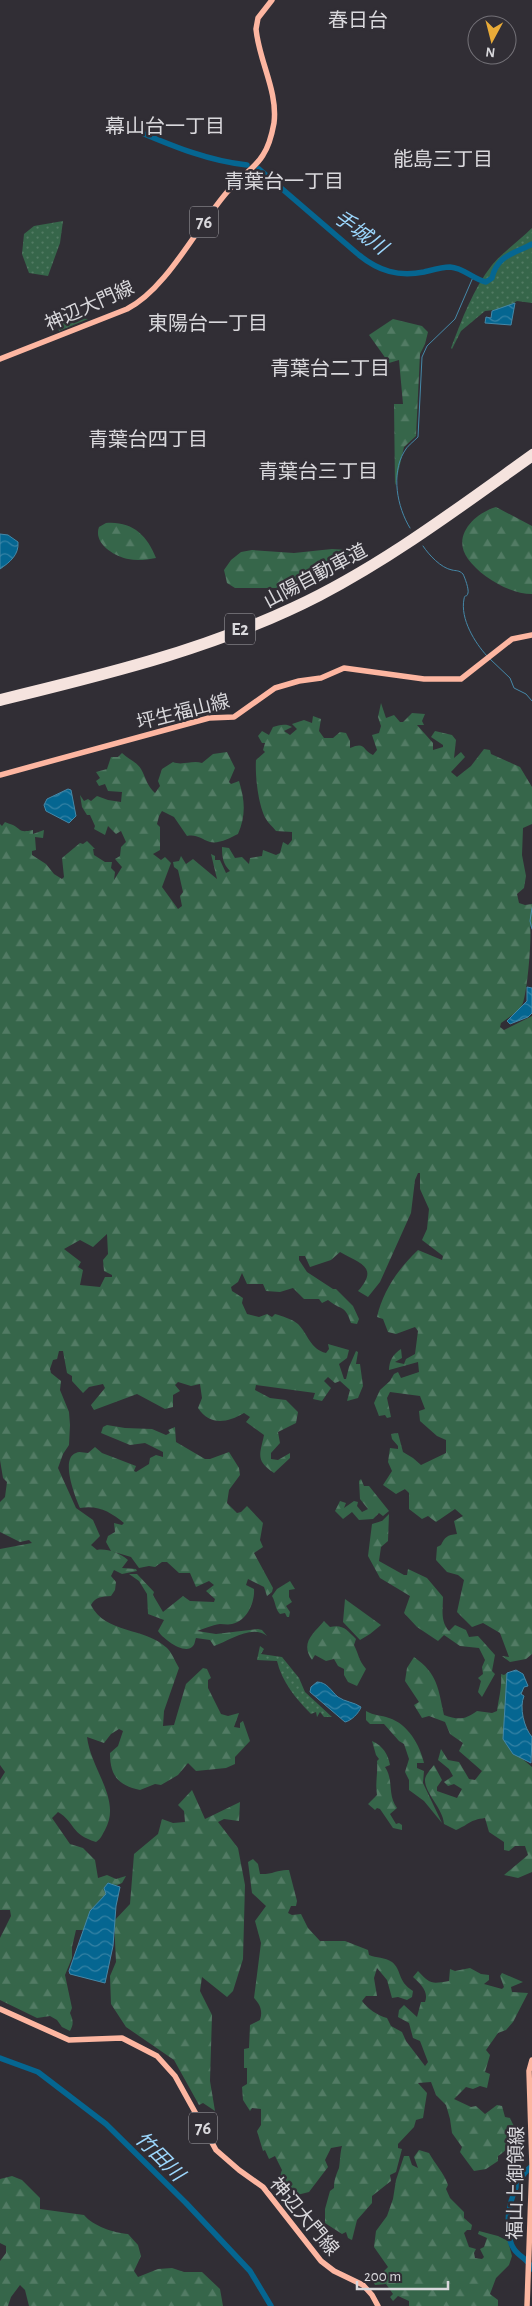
<svg xmlns="http://www.w3.org/2000/svg" width="532" height="2306" font-family="'Alegreya Sans','Noto Sans JP',sans-serif">
  <defs>
    <pattern id="green-dots" width="8" height="8" patternUnits="userSpaceOnUse" patternTransform="scale(1.25)"><rect width="8" height="8" fill="#36664a"/><path d="M2 2h.1M6 6h.1" fill="none" stroke="#527b64" stroke-width="1.8" stroke-linecap="round"/></pattern>
    <pattern id="forest-firs" width="22" height="20" patternUnits="userSpaceOnUse" patternTransform="scale(1.25)"><rect width="22" height="20" fill="#36664a"/><path d="M5 1l3.5 6h-7zM16 11l3.5 6h-7z" fill="#527b64"/></pattern>
    <pattern id="water-waves" width="16" height="10" patternUnits="userSpaceOnUse" patternTransform="scale(1.25)"><rect width="16" height="10" fill="#056691"/><path d="M0 5q4-4 8 0t8 0" fill="none" stroke="#3582a5"/></pattern>
  </defs>
  <rect width="100%" height="100%" fill="#312e35"/>
  <path fill="url(#green-dots)" d="M 63,221 L 60,243 L 48,276 L 29,273 L 22,254 L 24,234 L 34,226 Z
    M 532,228 L 532,303 L 517,301 L 503,309 L 485,311 L 461,331 L 452,349 L 451,348 C 462,319 473,289 492,265 C 504,251 519,241 532,228 Z
    M 55,315 L 88,319 L 59,331 Z
    M 260,1646 L 264,1649 L 261,1654 L 282,1657 L 299,1678 L 305,1692 L 332,1717 L 324,1717 L 320,1712 L 317,1717 L 316,1712 L 311,1714 C 296,1699 282,1682 277,1661 L 257,1660 Z"/>
  <path fill="url(#forest-firs)" fill-rule="evenodd" d="M 393,319 L 422,326 L 428,332 L 425,344 L 420,354 L 416,436 L 404,447 L 395,486 L 394,404 L 403,404 L 399,360 L 389,363 L 369,335 Z
    M 496,507 L 532,526 L 532,594 C 510,594 481,577 468,559 C 451,536 475,513 496,507 Z
    M 106,523 C 132,521 147,535 156,558 C 146,560 137,561 128,559 C 114,556 93,543 99,527 Z
    M 332,549 L 349,550 L 361,556 L 297,588 L 235,588 L 227,583 L 224,570 L 231,560 L 241,552 L 252,550 L 294,553 Z
    M 381,703 L 386,718 L 394,715 L 400,722 L 403,722 L 412,713 L 425,714 L 422,721 L 424,725 L 417,725 L 433,743 L 433,750 L 443,747 L 443,745 L 431,737 L 435,731 L 452,735 L 456,740 L 454,758 L 461,752 L 465,757 L 451,772 L 457,777 L 471,766 L 484,749 L 490,750 L 491,754 L 520,767 L 532,787 L 532,824 L 523,828 L 522,855 L 526,876 L 524,888 L 517,894 L 519,903 L 525,905 L 532,904 L 532,925 L 530,927 C 532,938 527,997 522,1005 C 518,1012 508,1018 501,1023 L 500,1027 L 504,1030 L 532,1016 L 532,1654 L 526,1659 L 510,1662 L 502,1656 L 509,1657 L 500,1633 L 483,1623 L 472,1627 L 457,1612 L 464,1580 L 458,1575 L 447,1572 L 436,1560 L 437,1547 L 441,1545 C 445,1537 447,1535 457,1534 L 454,1521 L 463,1516 L 455,1509 L 436,1522 L 428,1516 L 422,1519 L 409,1509 L 409,1493 L 405,1489 L 396,1494 L 383,1485 L 392,1471 L 388,1462 L 390,1448 L 398,1449 L 398,1446 L 392,1439 L 391,1434 L 398,1433 L 403,1452 L 413,1458 L 421,1465 L 446,1453 L 446,1440 L 437,1436 L 420,1421 L 419,1411 L 425,1409 L 420,1396 L 390,1392 L 387,1398 L 391,1417 L 387,1418 L 385,1415 L 379,1416 L 374,1403 L 380,1390 L 390,1381 L 394,1374 L 398,1372 L 401,1378 L 419,1372 L 418,1362 L 389,1370 C 389,1361 393,1354 401,1349 L 402,1358 L 395,1362 L 404,1364 L 406,1359 L 415,1354 L 418,1331 L 415,1327 L 396,1334 L 388,1332 L 383,1319 L 377,1317 C 383,1291 398,1269 418,1250 L 442,1260 L 443,1256 L 422,1240 L 427,1229 L 429,1209 L 420,1189 L 420,1173 L 418,1173 L 415,1180 L 411,1213 L 380,1282 L 368,1297 L 358,1291 C 379,1267 361,1264 340,1252 L 331,1260 L 310,1267 L 305,1256 L 299,1256 L 299,1260 L 307,1272 L 333,1289 L 336,1289 L 353,1306 L 359,1319 L 357,1324 L 351,1323 C 345,1304 341,1311 328,1300 L 322,1303 L 319,1299 L 304,1299 L 293,1288 L 280,1292 L 266,1291 L 263,1284 L 247,1284 L 242,1273 L 238,1282 L 231,1287 L 232,1291 L 243,1298 L 242,1303 L 247,1314 L 259,1317 L 267,1314 L 272,1317 L 275,1314 C 282,1316 292,1319 298,1324 C 308,1334 310,1349 326,1353 L 329,1349 L 328,1344 L 349,1350 L 347,1358 L 339,1364 L 344,1379 L 346,1379 L 349,1367 L 356,1351 L 358,1352 L 356,1364 L 360,1364 L 363,1386 L 358,1398 L 347,1401 L 350,1390 L 340,1381 L 335,1383 L 328,1377 L 324,1381 L 331,1388 L 322,1401 L 313,1399 L 315,1393 L 256,1385 L 255,1390 L 270,1398 L 286,1400 L 298,1412 L 296,1423 L 278,1432 L 280,1443 L 271,1453 L 271,1459 L 278,1460 L 290,1453 L 290,1458 L 274,1473 C 255,1460 260,1455 264,1435 L 246,1422 L 250,1417 L 244,1413 C 227,1423 210,1426 198,1408 L 202,1398 L 200,1384 L 191,1386 L 178,1382 L 175,1385 L 180,1391 L 173,1395 L 173,1407 L 165,1409 L 137,1394 L 94,1410 L 91,1405 L 105,1388 L 103,1384 L 89,1387 L 83,1393 L 72,1381 L 72,1376 L 67,1373 L 63,1351 L 59,1351 L 57,1359 L 53,1360 L 50,1369 L 51,1373 L 61,1381 L 60,1390 L 69,1412 L 70,1425 L 69,1445 L 63,1454 L 58,1468 L 76,1508 L 93,1520 L 100,1536 L 91,1545 L 97,1550 C 106,1548 120,1553 128,1560 L 122,1568 L 136,1569 L 137,1571 L 122,1574 L 114,1570 L 111,1576 L 116,1582 L 115,1590 L 111,1596 C 102,1597 96,1596 91,1605 C 105,1634 145,1627 167,1648 C 172,1653 175,1661 179,1668 L 164,1711 L 163,1726 L 174,1725 L 186,1684 L 203,1668 L 207,1669 L 211,1678 L 208,1680 L 208,1688 L 221,1714 L 228,1716 L 239,1713 L 234,1727 L 240,1728 L 240,1723 L 243,1721 L 250,1741 L 235,1757 L 235,1764 L 226,1768 L 196,1771 L 188,1763 L 178,1775 L 161,1785 L 155,1784 L 140,1790 C 118,1785 110,1776 110,1753 L 118,1746 L 123,1731 L 119,1729 L 111,1734 L 104,1743 L 87,1737 C 91,1770 122,1800 105,1830 C 102,1835 101,1839 96,1842 C 70,1834 76,1823 58,1812 L 52,1818 L 70,1844 L 83,1848 L 95,1860 L 98,1878 L 107,1875 L 116,1879 L 126,1876 L 122,1883 L 115,1886 L 108,1883 L 104,1888 L 106,1894 L 90,1911 L 84,1930 L 76,1930 L 72,1947 L 72,1958 L 65,1975 L 72,2008 L 70,2013 C 73,2020 74,2024 70,2031 L 62,2027 L 57,2020 L 50,2016 L 37,2018 L 0,2000 L 0,1938 L 11,1916 L 10,1910 L 0,1910 L 0,1780 L 5,1772 L 0,1765 L 0,1549 L 32,1543 L 29,1540 L 20,1542 L 0,1532 L 0,1502 L 5,1497 L 7,1482 L 3,1478 L 0,1460 L 0,824 L 2,826 L 5,822 C 7,823 10,824 13,825 C 22,830 19,833 33,830 L 33,834 L 44,830 L 43,838 L 35,837 L 36,850 L 32,851 L 32,855 L 46,864 L 54,874 L 62,879 L 64,877 L 62,858 L 80,843 L 83,844 L 87,841 L 95,849 L 93,849 L 94,855 L 105,862 L 112,862 L 111,868 L 115,872 L 114,880 L 122,867 L 115,859 L 120,856 L 121,847 L 126,842 L 121,831 L 116,834 L 108,826 L 105,835 L 94,829 L 95,826 L 90,815 L 87,815 L 82,807 L 80,795 L 84,801 L 88,799 L 91,801 L 97,796 L 108,800 L 121,802 L 122,792 L 108,791 L 105,784 L 99,786 L 96,781 L 100,778 L 96,772 L 107,769 L 111,757 L 118,757 L 122,753 C 128,759 137,762 141,769 C 146,778 147,786 155,793 L 160,786 L 158,781 L 162,769 L 173,762 C 182,766 192,760 202,763 L 213,754 L 227,752 L 235,768 L 229,782 L 231,784 L 239,781 C 245,801 246,815 238,834 C 230,838 219,844 210,842 C 201,839 197,834 187,836 L 174,817 L 162,811 L 159,816 L 157,824 L 160,827 L 160,850 L 153,854 L 161,860 L 165,857 L 171,863 L 162,887 L 178,909 L 182,906 L 180,896 L 183,892 L 178,870 L 174,867 L 173,862 L 179,861 L 181,856 L 186,864 L 193,859 L 217,879 L 211,854 L 215,856 L 215,860 L 220,860 L 226,873 L 230,871 C 223,864 222,857 222,847 L 229,848 L 235,858 L 242,857 L 249,864 L 250,858 L 262,856 L 263,850 L 276,855 L 280,853 L 283,842 L 288,845 L 292,840 L 292,832 L 276,831 C 273,827 268,823 266,819 C 258,805 255,775 256,760 L 265,752 L 263,750 L 265,743 L 262,743 L 258,736 L 262,731 L 269,735 L 273,727 C 279,725 286,723 292,727 L 284,731 L 290,735 L 297,729 L 292,724 L 304,720 L 312,723 L 313,716 L 321,719 L 319,731 L 324,738 L 333,738 L 340,732 L 346,733 L 350,741 L 350,748 C 366,741 362,750 373,755 L 377,750 L 372,735 L 379,733 L 381,726 L 378,717 ZM 107,1234 L 108,1254 L 103,1260 L 104,1271 L 112,1275 L 112,1277 L 105,1277 L 100,1287 L 80,1285 L 83,1270 L 78,1267 L 81,1262 L 64,1249 L 80,1240 L 93,1247 Z
    M 107,1425 L 125,1428 L 152,1429 L 166,1435 L 170,1433 L 168,1430 L 175,1427 L 176,1442 L 205,1459 L 210,1459 L 229,1452 L 239,1468 L 240,1475 L 229,1490 L 227,1503 L 237,1513 L 241,1512 L 247,1506 L 263,1523 L 260,1540 L 263,1547 L 254,1553 L 273,1588 L 272,1592 L 267,1596 L 264,1587 L 248,1579 L 246,1585 L 254,1589 C 255,1602 247,1621 232,1624 C 228,1625 224,1624 220,1624 C 212,1625 203,1629 197,1631 L 216,1634 L 258,1629 L 262,1630 L 267,1636 C 252,1624 229,1641 214,1646 L 210,1640 L 196,1638 C 195,1640 195,1644 193,1646 C 185,1656 162,1638 158,1631 L 164,1620 L 148,1614 L 147,1594 L 139,1581 L 129,1574 L 137,1574 L 154,1592 L 153,1595 L 163,1612 L 183,1596 L 190,1601 L 214,1602 L 215,1599 L 206,1591 L 214,1585 L 209,1581 L 196,1587 L 190,1573 L 179,1573 L 167,1562 L 162,1562 L 155,1567 L 149,1566 L 139,1568 L 131,1557 L 111,1551 L 106,1542 L 108,1536 L 115,1532 L 114,1523 L 122,1525 L 124,1523 C 110,1512 99,1505 80,1508 C 75,1497 60,1458 76,1453 C 79,1451 84,1453 88,1453 L 95,1447 L 102,1453 L 136,1466 L 134,1471 L 136,1472 L 149,1464 L 150,1458 L 156,1455 L 163,1457 L 163,1452 L 145,1443 L 130,1445 L 101,1433 L 103,1427 Z
    M 361,1479 L 364,1486 L 369,1486 L 389,1511 L 383,1516 L 379,1513 L 373,1519 L 359,1520 L 352,1512 L 343,1519 L 335,1511 L 340,1501 L 346,1503 L 344,1508 L 354,1501 L 358,1502 L 357,1506 L 362,1512 L 368,1509 L 360,1499 L 359,1481 Z
    M 389,1514 L 388,1541 L 381,1547 L 379,1561 L 404,1575 L 407,1575 L 408,1569 L 427,1578 L 443,1597 C 443,1609 440,1621 449,1631 L 455,1625 L 466,1630 L 469,1637 L 478,1636 L 495,1655 L 492,1671 L 495,1674 L 482,1697 L 478,1692 L 481,1681 L 478,1678 L 483,1674 L 482,1667 L 485,1660 L 479,1648 L 460,1646 L 444,1635 L 438,1641 L 417,1627 L 404,1613 L 410,1596 L 380,1578 L 368,1556 L 372,1524 L 382,1521 Z
    M 290,1581 L 295,1589 L 289,1590 L 289,1597 L 292,1602 L 286,1606 L 290,1612 L 289,1617 L 287,1617 L 285,1613 L 280,1614 C 275,1609 276,1603 272,1596 L 277,1589 Z
    M 345,1599 L 381,1625 L 370,1634 L 360,1640 L 343,1622 Z
    M 324,1621 L 330,1627 C 343,1624 347,1630 356,1639 L 354,1645 C 359,1655 358,1659 366,1669 L 357,1686 L 348,1682 L 344,1675 L 344,1669 L 338,1666 L 334,1659 L 326,1661 L 315,1655 L 312,1660 C 300,1643 313,1634 324,1621 Z
    M 414,1657 C 438,1674 438,1688 444,1715 C 458,1720 465,1720 477,1711 L 492,1713 L 497,1711 C 499,1696 502,1689 501,1674 L 504,1675 L 507,1673 L 503,1739 L 513,1754 L 519,1756 L 532,1767 L 532,1872 L 518,1878 L 504,1875 L 528,1855 L 525,1846 L 515,1846 L 509,1851 L 504,1850 L 504,1842 L 489,1832 L 485,1818 C 469,1820 470,1824 456,1830 L 444,1824 C 443,1808 424,1793 425,1779 C 426,1774 431,1769 434,1765 L 442,1780 L 437,1787 L 437,1791 L 457,1798 L 462,1789 L 454,1784 L 448,1786 L 444,1782 L 453,1776 L 449,1769 L 438,1760 L 441,1749 L 448,1760 L 459,1762 L 469,1779 L 475,1780 L 482,1771 L 459,1751 L 463,1743 L 450,1734 L 445,1722 L 429,1716 L 422,1718 L 414,1705 L 419,1702 L 405,1681 L 407,1668 Z
    M 366,1711 C 374,1716 381,1715 389,1718 C 408,1724 420,1745 424,1763 L 417,1763 L 417,1768 L 424,1771 L 423,1783 L 442,1823 L 424,1801 L 409,1790 L 409,1780 L 405,1772 L 409,1759 L 404,1744 L 399,1741 L 384,1724 L 370,1724 L 366,1720 Z
    M 372,1741 C 383,1746 388,1754 390,1765 L 385,1767 C 394,1780 387,1794 397,1808 L 390,1814 L 396,1824 L 399,1823 L 402,1825 L 402,1830 L 393,1828 L 380,1809 L 377,1808 L 375,1810 L 368,1804 L 377,1795 C 375,1783 378,1774 377,1761 L 379,1759 L 376,1755 Z
    M 192,1790 L 205,1819 L 240,1802 L 239,1821 L 224,1819 L 218,1822 L 238,1848 L 245,1885 L 243,1959 L 233,1991 L 227,1997 L 202,1977 L 200,1991 L 212,2015 L 210,2081 L 215,2111 L 203,2103 L 199,2105 L 174,2060 L 126,2027 L 111,2004 L 110,1976 L 116,1962 L 114,1921 L 130,1904 L 134,1854 L 158,1834 L 162,1819 L 173,1823 L 185,1822 L 184,1811 L 178,1805 Z
    M 253,1859 L 258,1864 L 260,1874 C 271,1875 279,1869 289,1870 L 297,1901 L 296,1906 L 291,1906 L 288,1913 L 292,1915 L 301,1914 L 308,1928 L 320,1941 L 345,1941 L 368,1950 L 369,1955 C 376,1958 385,1957 392,1962 C 402,1970 397,1981 413,1991 L 412,1997 L 407,2000 L 398,1997 L 392,1998 L 387,1980 L 377,1968 L 374,1978 L 377,1996 L 366,1996 L 362,2001 C 367,2008 378,2016 387,2018 L 391,2026 L 402,2032 L 406,2041 L 425,2066 L 428,2062 L 420,2041 L 413,2038 L 409,2023 L 398,2017 L 399,2010 L 404,2005 L 417,2017 L 421,2002 L 425,2002 C 429,1992 421,1984 413,1977 L 418,1971 C 430,1984 431,1984 449,1981 L 450,1969 L 455,1971 L 470,1968 L 481,1974 L 489,1975 L 489,1980 L 484,1984 L 502,1989 L 504,1987 L 500,1976 L 502,1973 L 523,1982 L 511,1987 L 512,1992 L 528,1993 L 513,2022 L 506,2030 L 498,2033 L 486,2050 L 490,2055 L 485,2072 L 490,2074 L 487,2088 L 480,2086 L 473,2089 L 466,2087 L 454,2099 L 471,2107 L 476,2106 L 485,2114 L 497,2105 L 502,2106 L 505,2117 L 510,2118 C 511,2121 514,2125 515,2129 C 518,2139 506,2151 498,2156 L 498,2161 L 486,2169 L 474,2171 L 460,2152 L 462,2147 L 452,2133 L 450,2119 L 446,2105 L 436,2095 L 431,2082 L 418,2083 L 427,2093 L 423,2118 L 416,2120 L 414,2127 L 398,2144 L 398,2148 L 402,2149 L 396,2172 L 390,2175 L 391,2181 L 372,2196 L 372,2203 L 357,2220 L 352,2240 L 348,2238 L 346,2232 L 342,2234 L 325,2223 L 325,2209 L 330,2191 L 334,2188 C 334,2180 336,2175 339,2168 C 340,2163 340,2153 342,2146 L 331,2148 L 325,2160 L 328,2167 L 309,2192 L 293,2196 C 285,2189 277,2181 282,2170 L 275,2156 L 269,2159 L 265,2150 L 263,2151 L 257,2131 L 261,2125 L 261,2109 L 252,2108 L 250,2111 L 243,2100 L 242,2087 L 247,2084 L 247,2068 L 244,2068 L 244,2049 L 249,2048 L 250,2025 L 260,2020 C 263,2011 260,2004 254,1998 L 261,1943 L 255,1921 L 266,1906 L 252,1893 L 248,1862 Z
    M 419,2150 L 429,2153 C 435,2164 444,2173 448,2185 L 446,2189 L 450,2198 L 464,2212 L 464,2218 L 472,2225 L 471,2230 L 467,2230 L 464,2233 L 469,2247 L 476,2249 L 474,2253 L 475,2258 L 482,2259 L 484,2257 L 480,2249 L 484,2247 L 487,2238 L 478,2234 L 479,2231 L 498,2236 L 508,2241 L 512,2256 L 509,2265 L 496,2278 L 490,2294 L 498,2300 L 498,2306 L 409,2306 L 409,2301 L 398,2296 L 393,2301 L 390,2297 L 393,2294 L 386,2284 L 375,2285 L 374,2283 L 385,2280 L 386,2275 L 382,2273 L 388,2267 L 374,2247 L 376,2231 L 387,2216 L 393,2199 L 396,2180 L 404,2156 L 409,2156 L 412,2165 L 418,2168 L 414,2157 Z
    M 12,2176 L 22,2180 L 40,2198 L 40,2209 L 84,2215 C 93,2226 114,2233 128,2234 L 138,2245 L 141,2256 L 134,2271 L 138,2277 L 158,2269 L 172,2268 L 184,2272 L 202,2272 L 220,2289 L 223,2306 L 29,2306 L 25,2290 L 20,2285 L 11,2297 L 8,2306 L 0,2306 L 0,2261 L 6,2253 L 6,2246 L 0,2243 L 0,2179 Z"/>
  <path fill="url(#water-waves)" stroke="#4588a8" d="M 515,303 L 511,325 L 485,323 L 486,317 L 491,318 L 492,311 Z
    M 0,534 L 8,535 L 18,542 C 19,555 10,562 0,569 Z
    M 68,789 L 71,790 L 76,816 L 69,823 L 46,811 L 44,805 L 47,799 Z
    M 527,987 L 532,988 L 532,1013 L 528,1017 L 510,1024 L 507,1021 L 527,1001 Z
    M 516,1670 L 523,1674 L 528,1686 L 524,1687 L 521,1694 L 524,1696 C 519,1707 524,1728 532,1737 L 531,1763 L 513,1754 L 503,1739 L 507,1673 Z
    M 317,1682 C 327,1682 331,1691 338,1697 C 345,1702 354,1702 361,1707 C 359,1713 351,1721 345,1722 L 310,1692 L 311,1687 Z
    M 108,1883 L 120,1887 L 116,1906 L 113,1946 L 105,1983 L 70,1974 L 69,1971 L 90,1911 L 106,1894 L 104,1888 Z"/>
  <g fill="none" stroke-linecap="round" stroke-linejoin="round">
    <path stroke="#4588a8" stroke-width="1" d="M 410,528 C 397,507 391,474 404,452 C 407,446 413,442 418,437 L 422,357 L 427,346 L 455,319 L 474,275
      M 423,546 C 429,555 441,568 452,570 C 456,571 459,570 463,574 C 465,578 469,589 468,593 C 466,599 465,593 464,599 C 460,619 475,643 487,656
      M 490,659 L 510,678 L 514,688 L 526,694 L 532,701
      M 532,908 L 530,921 L 532,929"/>
    <path stroke="#056691" stroke-width="5.5" d="M 137,131 C 173,146 208,161 247,165
      M 259,169 L 359,255 C 379,271 398,277 424,272 C 432,270 442,267 450,267 C 464,268 473,279 486,282 L 492,278 C 497,255 514,254 532,244
      M 0,2058 L 38,2072 L 106,2124 L 186,2203 L 250,2271 L 271,2306
      M 532,2166 C 512,2180 500,2228 514,2249 C 519,2257 529,2259 532,2269"/>
    <path stroke="#fdb6a1" stroke-width="5.5" d="M 0,359 L 127,309 C 167,289 198,225 228,191 C 238,178 254,170 263,155 C 269,146 272,134 274,123 C 278,91 259,61 256,29 L 258,18 L 272,0
      M 0,775 L 209,718 L 234,717 L 275,688 L 299,681 L 321,678 L 344,668 L 424,679 L 461,679 L 512,639 L 532,635
      M 0,2009 L 69,2040 L 122,2038 L 157,2056 L 175,2076 L 216,2150 L 239,2170 L 263,2187 L 321,2261 L 334,2271 L 363,2285 L 372,2295 L 378,2306
      M 527,2306 L 532,2165 L 529,2071 L 532,2060"/>
    <path stroke="#f5e3de" stroke-width="6" d="M 0,697 C 100,673 199,649 293,605 C 379,565 455,507 532,452
      M 0,703 C 110,676 219,650 320,598 C 395,559 463,508 532,459"/>
  </g>
  <g text-anchor="middle" stroke-width="5" stroke-linejoin="round" paint-order="stroke">
    <g fill="#312e35" stroke="#a7a5aa" stroke-width="1">
      <rect x="190" y="206.5" width="28" height="31" rx="4"/>
      <rect x="225" y="613.5" width="30" height="31" rx="4"/>
      <rect x="189" y="2112.5" width="28" height="31" rx="4"/>
    </g>
    <g font-size="18" font-weight="bold" fill="#d9d8dc">
      <text x="204" y="228">76</text>
      <text x="240" y="635">E2</text>
      <text x="203" y="2134">76</text>
    </g>
    <g font-size="19" fill="#d9d8dc" stroke="#312e35">
      <text transform="translate(89 305) rotate(-24)" y="7">神辺大門線</text>
      <text transform="translate(315 575) rotate(-28)" y="7">山陽自動車道</text>
      <text transform="translate(183 711) rotate(-14)" y="7">坪生福山線</text>
      <text transform="translate(515 2183) rotate(-89)" y="7">福山上御領線</text>
      <text transform="translate(305 2216) rotate(50)" y="7">神辺大門線</text>
    </g>
    <g font-size="20" fill="#d9d8dc" stroke="#312e35">
      <text x="358" y="27">春日台</text>
      <text x="165" y="133">幕山台一丁目</text>
      <text x="443" y="166">能島三丁目</text>
      <text x="284" y="188">青葉台一丁目</text>
      <text x="208" y="330">東陽台一丁目</text>
      <text x="330" y="375">青葉台二丁目</text>
      <text x="148" y="446">青葉台四丁目</text>
      <text x="318" y="478">青葉台三丁目</text>
    </g>
    <g font-size="20" font-style="italic" fill="#9cd7fd" stroke="#312e35">
      <text transform="translate(361 232) rotate(36)" y="7">手城川</text>
      <text transform="translate(160 2156) rotate(45)" y="7">竹田川</text>
    </g>
  </g>
  <g transform="translate(492 40) rotate(187)"><circle r="24" fill="#312e35" stroke="#747278"/>
  <path d="M0-4L9 19L0 12L-9 19Z" fill="#e9ab38"/>
  <text y="-8" font-size="14" font-weight="bold" text-anchor="middle" fill="#d9d8dc">N</text>
  </g>
  <path d="M357 2281v8h91v-8" fill="none" stroke="#d9d8dc" stroke-width="2.5"/>
  <text x="364" y="2281" font-size="15" fill="#d9d8dc" stroke="#312e35" stroke-width="4" paint-order="stroke">200 m</text>
</svg>
